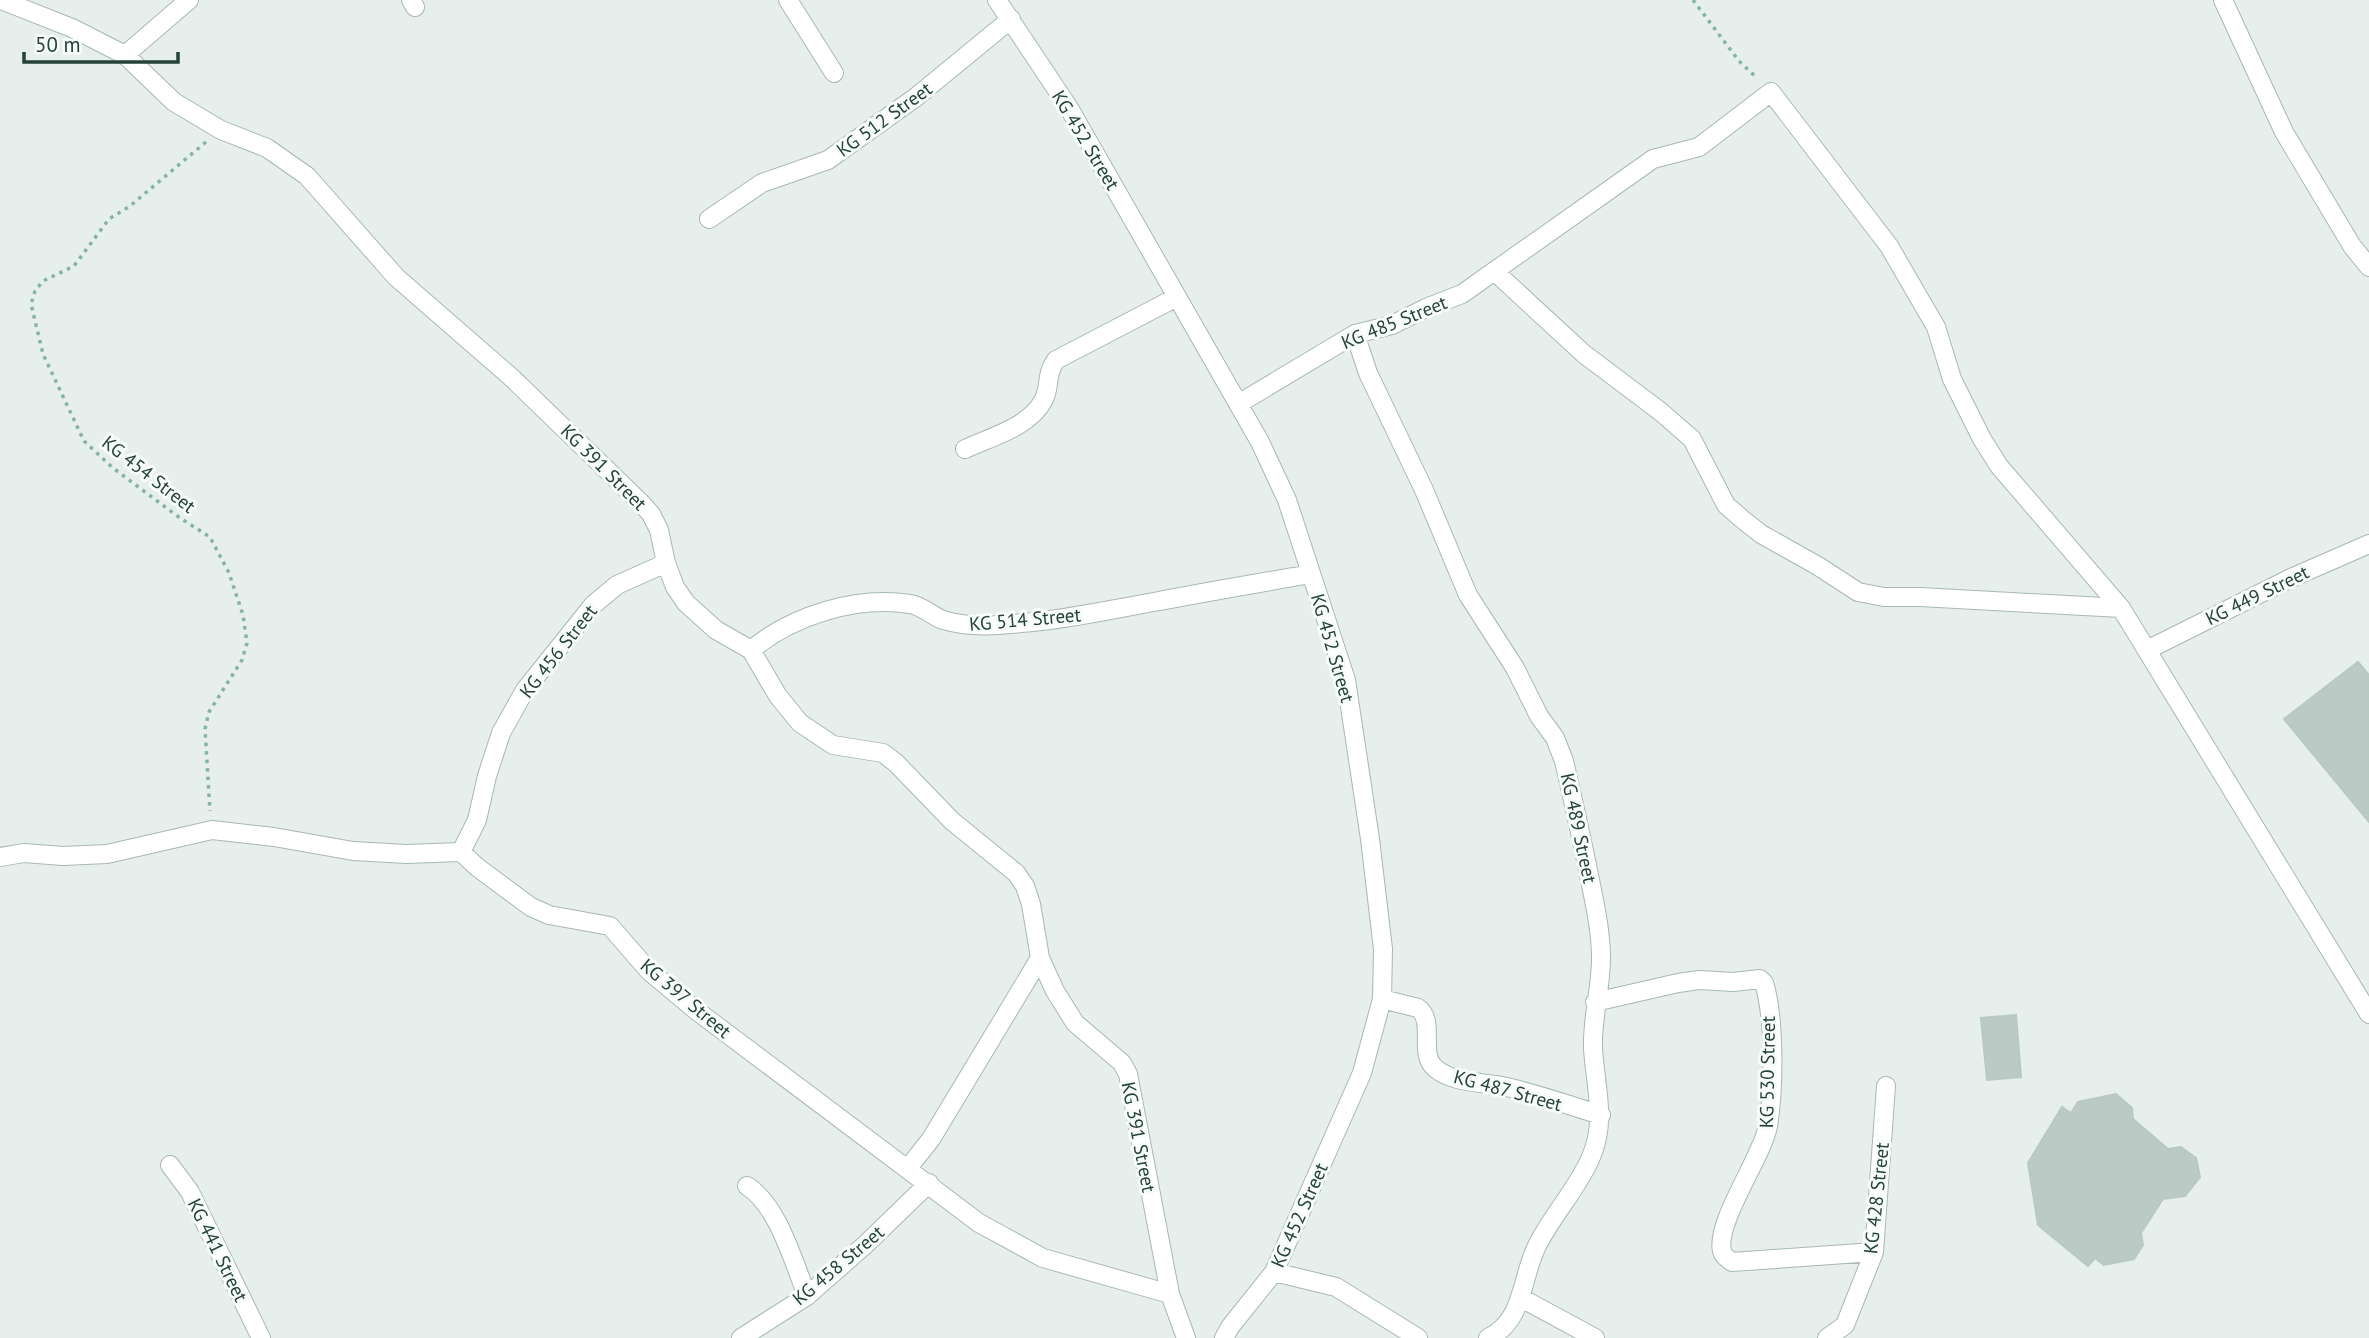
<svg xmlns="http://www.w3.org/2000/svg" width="2369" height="1338" font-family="'PT Sans',sans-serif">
  <rect width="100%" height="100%" fill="#e6efeb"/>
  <path fill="#bbcac4" stroke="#b8c9c2" stroke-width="2" d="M 2358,662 L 2369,675 L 2369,822 L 2284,719 Z
    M 2016,1015 L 2021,1077 L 1987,1080 L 1981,1018 Z
    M 2116,1094 L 2132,1108 L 2133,1119 L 2168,1149 L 2181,1147 L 2196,1158 L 2200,1177 L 2185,1196 L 2163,1199 L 2141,1233 L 2143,1245 L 2134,1259 L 2104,1265 L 2095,1258 L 2088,1266 L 2038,1225 L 2028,1163 L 2062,1107 L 2071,1113 L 2078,1102 Z"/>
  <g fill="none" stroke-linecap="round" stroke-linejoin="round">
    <g stroke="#a8b8b2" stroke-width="20">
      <path id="minor" d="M 1,0 L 72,28 L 125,55 L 174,102 L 221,130 L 267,148 L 307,176 L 396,277 L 512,378 L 641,503 L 651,514 L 659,530 L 666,563 L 675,587 L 686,603 L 716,630 L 751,650 L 778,696 L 800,723 L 833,745 L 883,753 L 896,763 L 952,821 L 1016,873 L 1025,886 L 1031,904 L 1040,958 L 1055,991 L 1075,1023 L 1122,1063 L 1128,1074 L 1170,1294 L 1186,1338
        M 411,0 L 415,7
        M 788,0 L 834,73
        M 997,0 L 1069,108 L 1260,442 L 1287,500 L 1346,680 L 1370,839 L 1383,949 L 1382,999 L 1362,1073 L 1274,1272 L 1230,1327 L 1224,1338
        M 2223,0 L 2284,132 L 2352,246 L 2369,267
        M 125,55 L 189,0
        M 709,219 L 762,183 L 828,160 L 916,97 L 1011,19
        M 1494,271 L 1584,354 L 1661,412 L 1692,439 L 1726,505 L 1742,519 L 1761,534 L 1818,566 L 1858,592 L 1884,597 L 1920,597 L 2121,608
        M 1355,334 L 1368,373 L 1424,490 L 1468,595 L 1515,668 L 1539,716 L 1555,738 L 1564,761 C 1573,800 1582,840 1590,880 C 1595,905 1601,932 1601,958 C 1601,988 1592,1018 1593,1048 C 1595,1085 1607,1121 1591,1157 C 1577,1190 1551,1216 1536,1248 C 1521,1279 1524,1321 1488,1338
        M 1238,404 L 1355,334 L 1392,325 L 1426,308 L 1462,294 L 1653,159 L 1699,147 L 1771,92 L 1889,246 L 1936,327 L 1952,379 L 1982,439 L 1999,466 L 2121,608 L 2369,1014
        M 965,449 C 991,437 1029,427 1043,401 C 1051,387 1045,375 1056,360 L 1177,297
        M 751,650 C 793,615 856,596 910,604 C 923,606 932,616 943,620 C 973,629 1003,625 1033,622 C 1074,618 1114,609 1154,602 C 1206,592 1259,583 1311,574
        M 2147,650 L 2291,578 L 2369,544
        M 461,852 L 477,820 L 487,776 L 501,733 L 525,690 L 593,605 L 617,585 L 666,563
        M 0,857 L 24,853 L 63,856 L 107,854 L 212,830 L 274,837 L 353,851 L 406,854 L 461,852 L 477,867 L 531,907 L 549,915 L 610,926 L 649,971 L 697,1011 L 979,1223 L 1043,1258 L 1170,1294
        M 1382,999 L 1418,1008 C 1436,1021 1418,1054 1435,1068 C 1452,1083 1481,1082 1502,1086 C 1535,1093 1568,1105 1601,1115
        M 1595,1002 L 1678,983 L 1699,980 L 1733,982 L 1760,979 L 1764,983 C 1775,1019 1774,1089 1768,1126 C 1762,1157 1715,1223 1722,1251 C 1723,1256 1728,1259 1732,1262 L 1874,1252
        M 170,1165 L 190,1192 L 261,1338
        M 908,1168 L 931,1139 L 1040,958
        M 747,1186 C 778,1205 794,1263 807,1296
        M 1274,1272 L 1336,1287 L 1418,1338
        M 1521,1298 L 1595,1338
        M 741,1338 L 807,1296 L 866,1244 L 929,1183
        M 1827,1338 L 1845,1325 L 1874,1252 L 1886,1086"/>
    </g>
    <path stroke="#86b3a5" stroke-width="3.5" stroke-dasharray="3.5 5" stroke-linecap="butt" d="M 1693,0 L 1739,61 L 1757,78
      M 206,142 L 130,206 L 109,219 L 74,266 L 43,281 L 35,291 L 31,304 L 43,354 L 84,441 L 113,468 L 180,518 L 210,537 L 229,573 L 243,615 L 247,643 L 242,660 L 209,712 L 205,729 L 210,811"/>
    <use href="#minor" stroke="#fff" stroke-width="18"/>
  </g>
  <g text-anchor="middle" stroke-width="6" stroke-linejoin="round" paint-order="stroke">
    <g font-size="19" fill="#24423a" stroke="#f7fbf9">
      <text transform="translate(884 119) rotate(-36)" y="7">KG 512 Street</text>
      <text transform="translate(1086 140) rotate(59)" y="7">KG 452 Street</text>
      <text transform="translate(1394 322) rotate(-22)" y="7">KG 485 Street</text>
      <text transform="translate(604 467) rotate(45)" y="7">KG 391 Street</text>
      <text transform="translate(149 474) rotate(38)" y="7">KG 454 Street</text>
      <text transform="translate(2257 595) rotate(-26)" y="7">KG 449 Street</text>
      <text transform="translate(1025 619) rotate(-5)" y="7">KG 514 Street</text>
      <text transform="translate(1333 648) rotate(74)" y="7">KG 452 Street</text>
      <text transform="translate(558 651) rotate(-52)" y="7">KG 456 Street</text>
      <text transform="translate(1579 828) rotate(78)" y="7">KG 489 Street</text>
      <text transform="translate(686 998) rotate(40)" y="7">KG 397 Street</text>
      <text transform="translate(1767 1072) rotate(-89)" y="7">KG 530 Street</text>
      <text transform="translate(1508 1090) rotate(15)" y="7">KG 487 Street</text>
      <text transform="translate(1139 1137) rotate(79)" y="7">KG 391 Street</text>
      <text transform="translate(1876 1198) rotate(-84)" y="7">KG 428 Street</text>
      <text transform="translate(1299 1215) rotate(-66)" y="7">KG 452 Street</text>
      <text transform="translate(218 1250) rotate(64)" y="7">KG 441 Street</text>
      <text transform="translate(838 1265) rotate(-40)" y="7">KG 458 Street</text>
    </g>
  </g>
  <path d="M24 52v10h154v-10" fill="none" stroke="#24423a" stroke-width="3.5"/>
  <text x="35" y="52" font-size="21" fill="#24423a" stroke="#f7fbf9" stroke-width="5" paint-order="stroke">50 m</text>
</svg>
